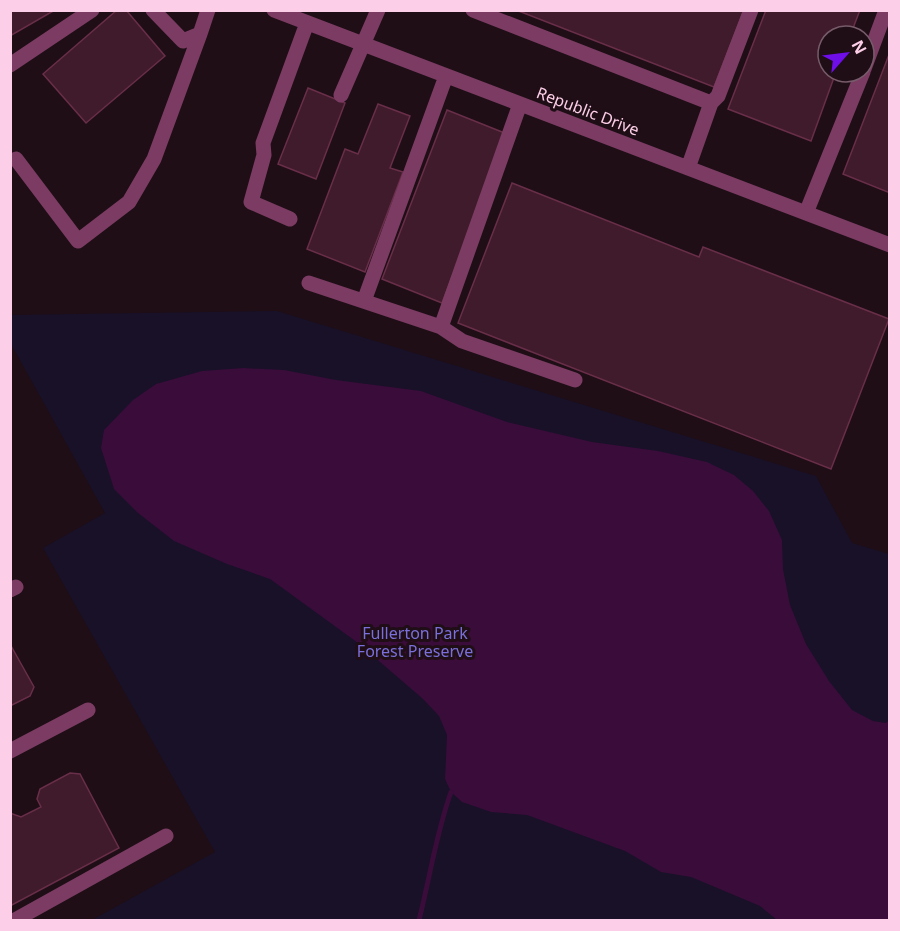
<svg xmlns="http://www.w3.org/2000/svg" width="900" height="931" font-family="'Noto Sans',sans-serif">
  <rect width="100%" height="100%" fill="#1f0e16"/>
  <path fill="#181128" d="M 277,311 L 816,476 L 852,543 L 889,554 L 889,920 L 92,920 L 215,852 L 43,548 L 105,513 L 11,344 L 10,315 Z"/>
  <path fill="#390c3a" d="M 243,368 L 284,370 L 336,380 L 421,391 L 507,422 L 592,442 L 658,451 L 707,462 L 734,475 L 753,491 L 769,511 L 782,540 L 783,569 L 790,605 L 806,644 L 829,681 L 852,710 L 873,721 L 886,723 L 889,720 L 889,920 L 777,920 L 760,906 L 691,877 L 661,872 L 625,851 L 527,815 L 491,812 L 462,802 L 451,792 L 445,779 L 447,735 L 439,716 L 423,699 L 358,643 L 270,579 L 227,564 L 174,541 L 138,513 L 114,489 L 101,448 L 104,430 L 133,400 L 156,384 L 202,371 Z"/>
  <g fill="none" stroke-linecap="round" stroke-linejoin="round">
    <path stroke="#390c3a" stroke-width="5" d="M 419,920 C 430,877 436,834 451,792"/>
  </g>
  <path fill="#3f1b2b" stroke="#692e49" stroke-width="1.5" d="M 10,10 L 55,10 L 10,36 Z
    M 117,10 L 126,10 L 165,56 L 86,123 L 43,74 Z
    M 516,10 L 744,10 L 714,87 Z
    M 766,10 L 860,10 L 850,36 L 828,36 L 828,72 L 836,72 L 811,141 L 728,109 Z
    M 890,52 L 890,193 L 843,174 Z
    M 308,88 L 345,103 L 316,179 L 278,164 Z
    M 378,104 L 410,116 L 390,168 L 403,172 L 365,272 L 307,249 L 345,149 L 358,154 Z
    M 447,110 L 507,134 L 442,303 L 382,279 Z
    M 512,183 L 699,257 L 703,247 L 889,319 L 831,469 L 458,323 Z
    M 10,644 L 34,687 L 30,696 L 10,706 Z
    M 70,773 L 80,774 L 119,848 L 10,906 L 10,813 L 21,817 L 41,807 L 37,799 L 40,789 Z"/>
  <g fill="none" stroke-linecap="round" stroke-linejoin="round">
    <path stroke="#7b3b63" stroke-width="15" d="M 153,10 L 183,41 L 200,34 L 208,10
      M 274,10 L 890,245
      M 473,10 L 711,103 L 688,168
      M 10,65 L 92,10
      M 864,69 L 886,10
      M 341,95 L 378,10
      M 711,103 L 718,96 L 751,10
      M 16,159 L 78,241 L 129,202 L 154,159 L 200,34
      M 806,213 L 863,72
      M 290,219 L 251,202 L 264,155 L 263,143 L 307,23
      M 309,283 L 441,327 L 462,341 L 575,380
      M 364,301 L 446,76
      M 441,327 L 520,104
      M 10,590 L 16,587
      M 10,751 L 88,710
      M 15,920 L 166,836"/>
  </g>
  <g text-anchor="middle" stroke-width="6" stroke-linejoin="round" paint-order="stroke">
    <g font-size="16" fill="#fccee7" stroke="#1f0e16">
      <text transform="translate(588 111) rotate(21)" y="6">Republic Drive</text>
    </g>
    <g font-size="16" fill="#7a6fdb" stroke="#1f0e16">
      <text x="415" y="639">Fullerton Park<tspan x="415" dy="18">Forest Preserve</tspan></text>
    </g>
  </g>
  <rect width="900" height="931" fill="none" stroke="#fccee7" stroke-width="24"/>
  <g transform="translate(846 54) rotate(62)"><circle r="28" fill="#1f0e16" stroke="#775b6a" stroke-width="1.5"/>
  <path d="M0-4.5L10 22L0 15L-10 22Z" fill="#6f0ee9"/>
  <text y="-9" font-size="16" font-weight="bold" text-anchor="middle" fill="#fccee7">N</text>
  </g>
</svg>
